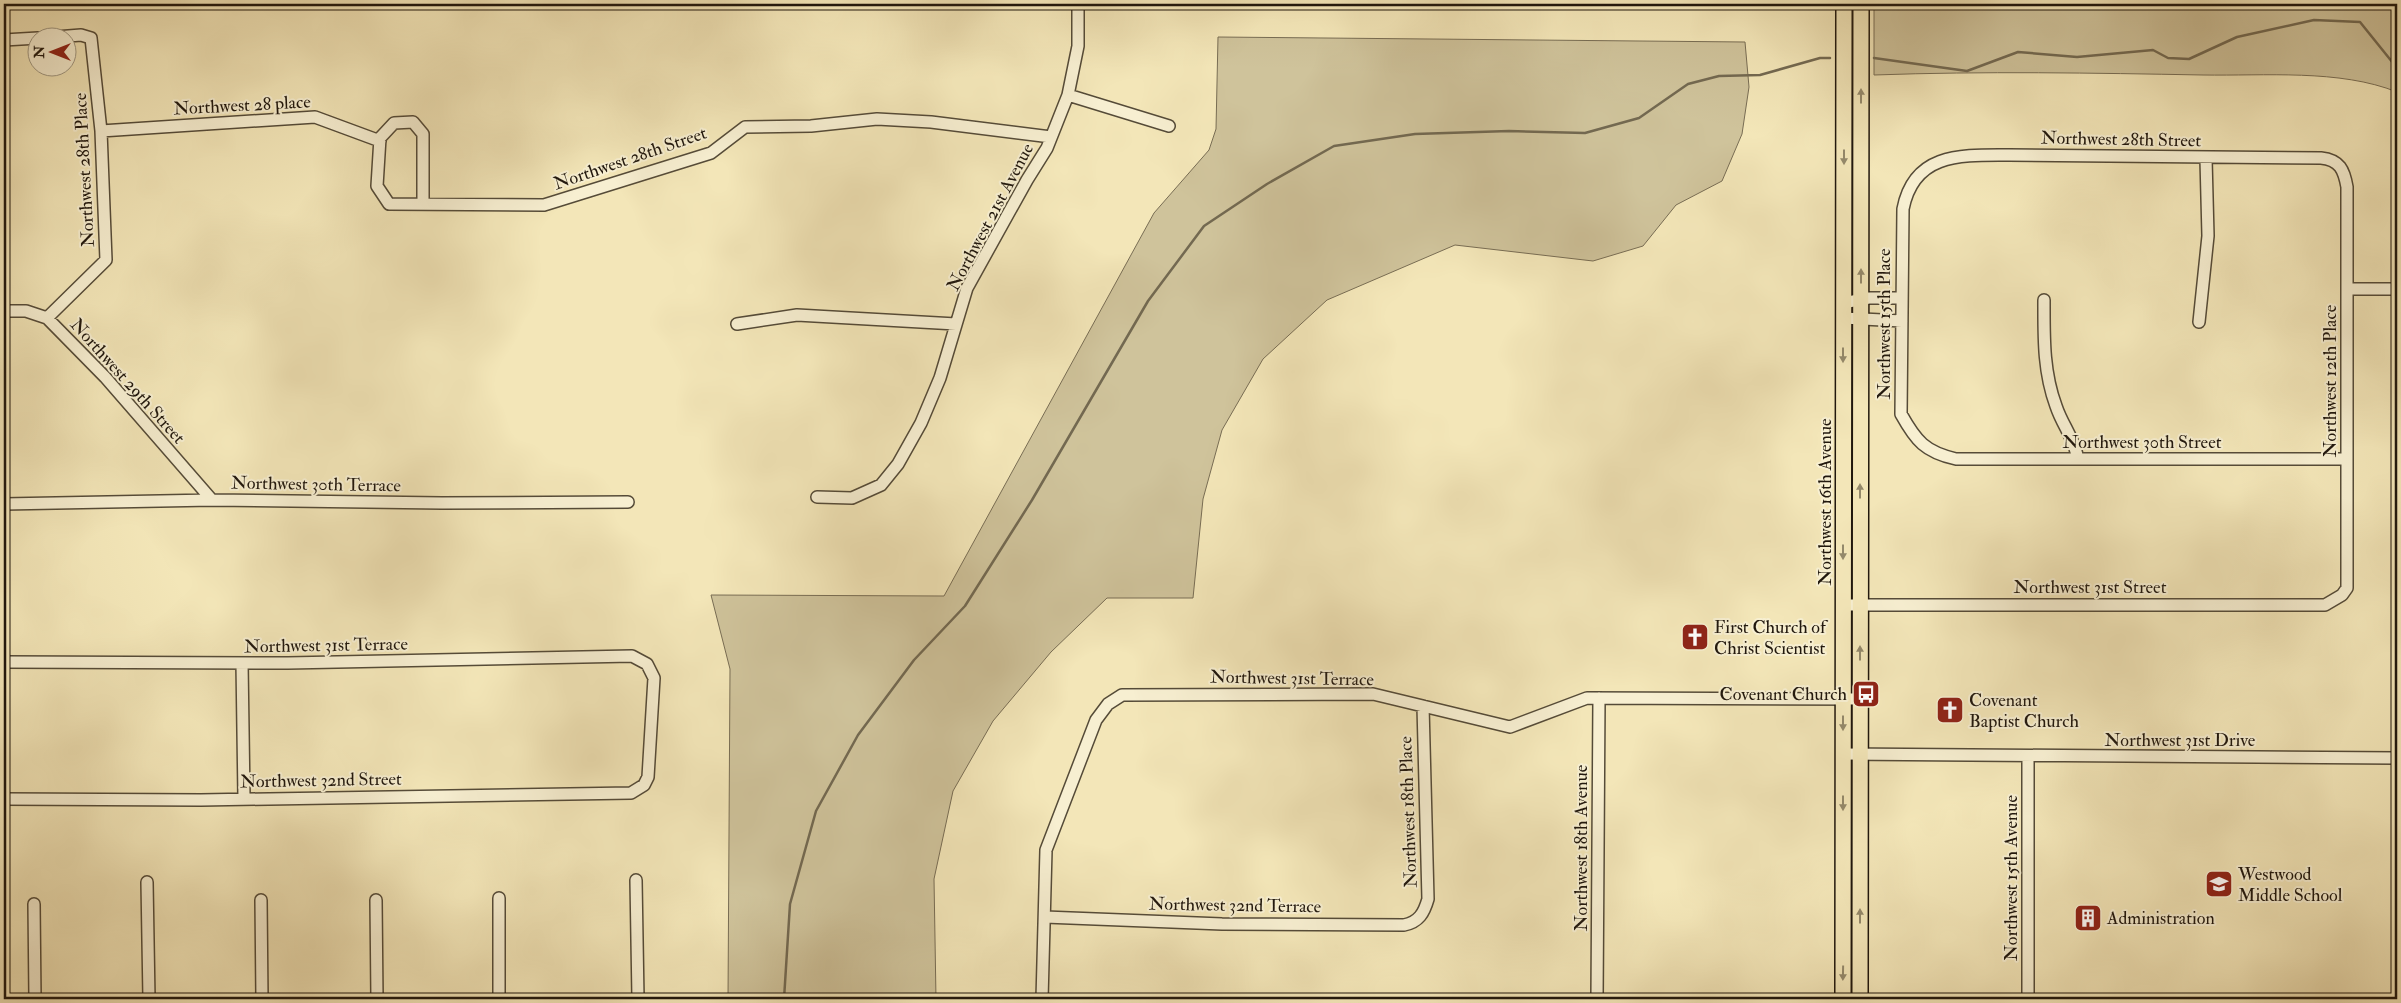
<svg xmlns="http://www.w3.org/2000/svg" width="2401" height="1003" font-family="'IM FELL Double Pica',serif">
  <rect width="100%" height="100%" fill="#f3e6b8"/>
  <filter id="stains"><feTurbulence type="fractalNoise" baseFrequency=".004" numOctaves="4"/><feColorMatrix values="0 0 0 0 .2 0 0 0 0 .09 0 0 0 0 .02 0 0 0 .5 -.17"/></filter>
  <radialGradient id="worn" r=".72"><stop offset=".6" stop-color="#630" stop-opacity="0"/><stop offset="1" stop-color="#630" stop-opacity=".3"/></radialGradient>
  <path fill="#cfc39b" stroke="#786d54" d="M 1874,4 L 2397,4 L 2397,92 C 2340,69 2264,76 2203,75 C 2093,73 1984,71 1874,75 Z
    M 1218,37 L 1745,42 L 1749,87 L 1742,134 L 1722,181 L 1676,205 L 1643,246 L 1593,261 L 1455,245 L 1327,300 L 1263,359 L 1222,430 L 1203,499 L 1193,598 L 1107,598 L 1051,652 L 993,721 L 953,791 L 934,879 L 936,999 L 728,999 L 730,669 L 711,595 L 944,596 L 1154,213 L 1209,150 L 1216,129 Z"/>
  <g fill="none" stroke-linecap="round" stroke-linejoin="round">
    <path stroke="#736951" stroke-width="2.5" d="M 1874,58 L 1967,71 L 2018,52 L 2077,57 L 2153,50 L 2168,58 L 2189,59 L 2237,37 L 2314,20 L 2360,22 L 2397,68
      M 784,999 L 790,904 L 816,811 L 858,735 L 914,660 L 965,606 L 1032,500 L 1148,301 L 1204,226 L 1267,184 L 1334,146 L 1415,134 L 1509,131 L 1585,133 L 1639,118 L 1688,84 L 1719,76 L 1760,75 L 1820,58 L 1830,58"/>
    <g stroke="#554b38" stroke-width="14">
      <path id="minor" d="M 43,38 L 81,35 L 91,38 L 101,131 L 106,260 L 47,318
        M 4,40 L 38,38
        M 1068,95 L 1169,126
        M 101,131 L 315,117 L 380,141
        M 423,204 L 423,134 L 413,122 L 394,123 L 380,138 L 377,186 L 389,204 L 544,205 L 711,153 L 745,127 L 811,126 L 877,119 L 931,122 L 1051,137
        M 2348,289 L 2397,289
        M 2044,300 C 2044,336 2043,371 2056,406 C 2063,427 2073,435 2078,459
        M 1843,303 L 1869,298 L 1902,298
        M 4,311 L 26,311 L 47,318 L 105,377 L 212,500
        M 1843,318 L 1902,321
        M 2199,322 L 2208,236 L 2206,159
        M 737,324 L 797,315 L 956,324
        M 817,497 L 852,498 L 881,485 L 898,464 L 921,423 L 940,378 L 967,288 L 1027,180 L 1047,148 L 1068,95 L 1078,46 L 1078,4
        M 4,504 L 212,500 L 442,503 L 628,502
        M 1843,605 L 2325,605 L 2342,595 L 2347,588 L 2347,187 C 2344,170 2340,160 2321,158 L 2009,155 C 1962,155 1914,152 1903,209 L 1901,414 C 1916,441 1925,452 1956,459 L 2347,459
        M 4,662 L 288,663 L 632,656 L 647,664 L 654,678 L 648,777 L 644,785 L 631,793 L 201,800 L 4,799
        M 242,663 L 244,798
        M 1843,754 L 2397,758
        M 636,880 L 638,999
        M 147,882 L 149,999
        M 499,898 L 499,999
        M 261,900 L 262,999
        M 376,900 L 377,999
        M 34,904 L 35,999
        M 1045,917 L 1222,924 L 1404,925 C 1419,922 1424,913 1428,899 L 1423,706
        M 1042,999 L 1046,850 L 1096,720 L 1108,704 L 1122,695 L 1373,694 L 1510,727 L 1587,698 L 1860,699
        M 1597,999 L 1599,698
        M 2028,999 L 2028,757"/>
    </g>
    <g stroke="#20170d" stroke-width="18">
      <path id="major" d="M 1843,999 L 1844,4
        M 1860,999 L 1861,4"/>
    </g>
    <use href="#minor" stroke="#f7efd1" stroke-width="11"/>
    <use href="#major" stroke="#f3e6b8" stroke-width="15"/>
  </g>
  <defs><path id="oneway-solid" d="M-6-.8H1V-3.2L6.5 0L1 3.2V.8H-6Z" transform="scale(1.25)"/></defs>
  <g fill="#94896b">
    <use href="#oneway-solid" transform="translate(1861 96) rotate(-90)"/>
    <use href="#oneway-solid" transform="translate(1844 157) rotate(90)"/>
    <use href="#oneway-solid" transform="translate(1861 276) rotate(-90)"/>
    <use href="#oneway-solid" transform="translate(1843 355) rotate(90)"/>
    <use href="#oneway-solid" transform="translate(1860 491) rotate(-90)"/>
    <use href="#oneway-solid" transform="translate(1843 552) rotate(90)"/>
    <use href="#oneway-solid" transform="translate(1860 653) rotate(-90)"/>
    <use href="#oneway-solid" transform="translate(1843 723) rotate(90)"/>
    <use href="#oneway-solid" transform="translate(1843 803) rotate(90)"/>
    <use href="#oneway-solid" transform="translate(1860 916) rotate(-90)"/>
    <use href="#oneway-solid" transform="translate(1843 973) rotate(91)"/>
  </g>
  <defs>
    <g id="church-square" transform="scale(1.4375)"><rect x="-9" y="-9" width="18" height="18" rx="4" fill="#8f2418" stroke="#f7efd1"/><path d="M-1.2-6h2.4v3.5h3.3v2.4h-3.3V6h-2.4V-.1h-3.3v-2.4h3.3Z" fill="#fff"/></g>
    <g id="bus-square" transform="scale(1.4375)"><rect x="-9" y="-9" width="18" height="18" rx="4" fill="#8f2418" stroke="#f7efd1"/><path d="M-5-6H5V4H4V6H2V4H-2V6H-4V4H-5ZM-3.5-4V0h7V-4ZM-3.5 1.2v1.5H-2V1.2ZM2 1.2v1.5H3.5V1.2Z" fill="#fff"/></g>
    <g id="school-square" transform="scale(1.4375)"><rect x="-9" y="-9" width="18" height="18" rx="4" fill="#8f2418" stroke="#f7efd1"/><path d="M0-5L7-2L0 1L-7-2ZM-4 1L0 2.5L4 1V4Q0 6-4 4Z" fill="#fff"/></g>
    <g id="building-square" transform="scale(1.4375)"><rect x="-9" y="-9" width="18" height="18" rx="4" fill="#8f2418" stroke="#f7efd1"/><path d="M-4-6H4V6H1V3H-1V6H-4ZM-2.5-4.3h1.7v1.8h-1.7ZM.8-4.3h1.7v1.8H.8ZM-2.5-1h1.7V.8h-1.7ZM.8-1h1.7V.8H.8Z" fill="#fff"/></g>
  </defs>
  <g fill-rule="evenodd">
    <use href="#church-square" x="1695" y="637"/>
    <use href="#bus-square" x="1866" y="694"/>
    <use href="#church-square" x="1950" y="710"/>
    <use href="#school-square" x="2219" y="884"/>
    <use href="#building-square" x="2088" y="918"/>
  </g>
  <g text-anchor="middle" stroke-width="4" stroke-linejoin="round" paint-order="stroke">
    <g font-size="18" fill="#20170d" stroke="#f7efd1">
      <text transform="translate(242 105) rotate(-3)" y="6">Northwest 28 place</text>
      <text transform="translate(2121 139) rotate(1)" y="6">Northwest 28th Street</text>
      <text transform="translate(630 158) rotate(-19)" y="6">Northwest 28th Street</text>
      <text transform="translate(84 170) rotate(-93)" y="6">Northwest 28th Place</text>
      <text transform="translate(990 217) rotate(-62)" y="6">Northwest 21st Avenue</text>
      <text transform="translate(1884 324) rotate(-90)" y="6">Northwest 15th Place</text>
      <text transform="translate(128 381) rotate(48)" y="6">Northwest 29th Street</text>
      <text transform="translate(2330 381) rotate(-90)" y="6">Northwest 12th Place</text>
      <text x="2142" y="448">Northwest 30th Street</text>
      <text transform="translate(316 484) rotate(1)" y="6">Northwest 30th Terrace</text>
      <text transform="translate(1825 502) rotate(-90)" y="6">Northwest 16th Avenue</text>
      <text x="2090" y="593">Northwest 31st Street</text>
      <text transform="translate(326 645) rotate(-1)" y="6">Northwest 31st Terrace</text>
      <text transform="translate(1292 678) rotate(1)" y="6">Northwest 31st Terrace</text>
      <text x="2180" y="746">Northwest 31st Drive</text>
      <text transform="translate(321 780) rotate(-1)" y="6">Northwest 32nd Street</text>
      <text transform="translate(1408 812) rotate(-92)" y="6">Northwest 18th Place</text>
      <text transform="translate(1581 848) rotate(-90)" y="6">Northwest 18th Avenue</text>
      <text transform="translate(2011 878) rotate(-90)" y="6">Northwest 15th Avenue</text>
      <text transform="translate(1235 905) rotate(1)" y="6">Northwest 32nd Terrace</text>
    </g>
    <g font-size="18" fill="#20170d" stroke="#f7efd1" text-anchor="start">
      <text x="1714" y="633">First Church of<tspan x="1714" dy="21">Christ Scientist</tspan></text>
      <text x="1847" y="700" text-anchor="end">Covenant Church</text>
      <text x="1969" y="706">Covenant<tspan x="1969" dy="21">Baptist Church</tspan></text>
      <text x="2238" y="880">Westwood<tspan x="2238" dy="21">Middle School</tspan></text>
      <text x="2107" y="924">Administration</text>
    </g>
  </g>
  <rect width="2401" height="1003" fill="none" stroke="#f3e6b8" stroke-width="20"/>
  <rect x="5" y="5" width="2391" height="993" fill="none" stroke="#20170d" stroke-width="2.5"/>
  <rect x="10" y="10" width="2381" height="983" fill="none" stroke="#20170d"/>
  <g transform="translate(52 52) rotate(270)"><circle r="24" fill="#f7efd1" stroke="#a19983"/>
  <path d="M0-4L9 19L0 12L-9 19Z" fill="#8f2418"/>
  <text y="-8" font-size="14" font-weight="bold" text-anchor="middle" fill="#20170d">N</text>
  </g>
  <rect width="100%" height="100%" filter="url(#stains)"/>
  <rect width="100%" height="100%" fill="url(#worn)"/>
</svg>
